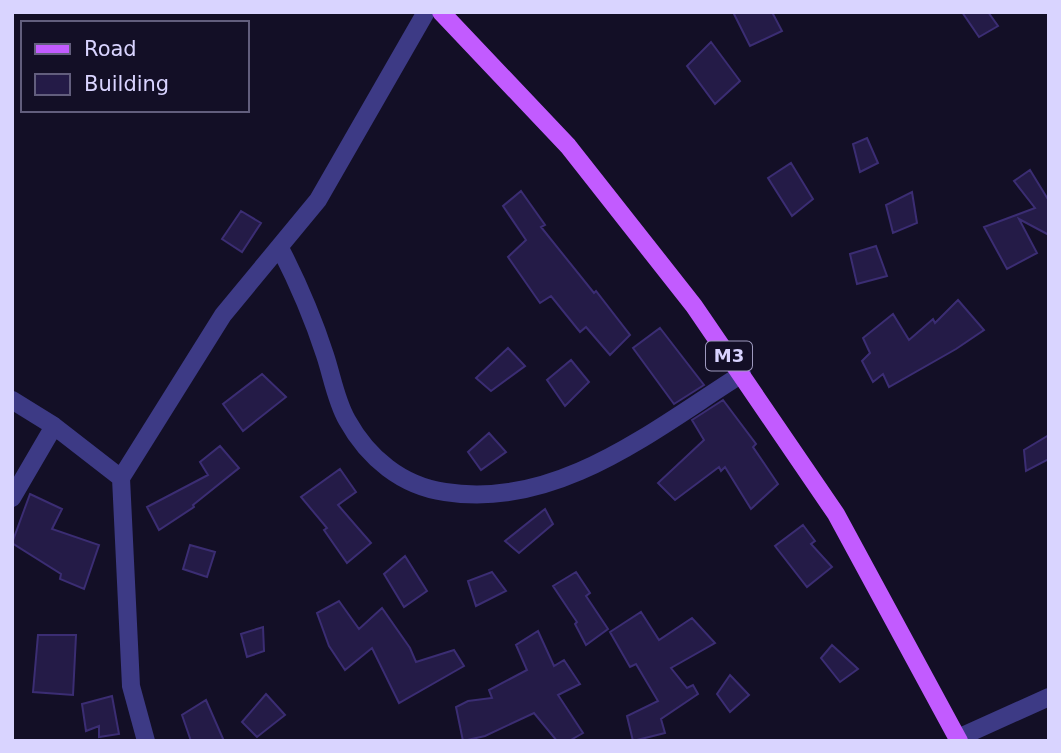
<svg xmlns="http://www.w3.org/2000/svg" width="1061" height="753" font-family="'DejaVu Sans',sans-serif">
  <rect width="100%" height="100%" fill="#130f26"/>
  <path fill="#241b47" stroke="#3b2d73" stroke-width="2" d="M 733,12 L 772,12 L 782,31 L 750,46 Z
    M 962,12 L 988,12 L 998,26 L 979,37 Z
    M 711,42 L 740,81 L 715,104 L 687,66 Z
    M 867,138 L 878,163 L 860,172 L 853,144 Z
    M 791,163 L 813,199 L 792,216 L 768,178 Z
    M 1030,170 L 1049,201 L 1049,235 L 1019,219 L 1037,253 L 1007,269 L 984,227 L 1035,208 L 1014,181 Z
    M 521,191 L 545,225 L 541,227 L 594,293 L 596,291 L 630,335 L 610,355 L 586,327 L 580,332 L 551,296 L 540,303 L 508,257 L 526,240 L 503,206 Z
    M 912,192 L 917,223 L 893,233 L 886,205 Z
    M 241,211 L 261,223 L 242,252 L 222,239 Z
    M 876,246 L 887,276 L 857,284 L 850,254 Z
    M 958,300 L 984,330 L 956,349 L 889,387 L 883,374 L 873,382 L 862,361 L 870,353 L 863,338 L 893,314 L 909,340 L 933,319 L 935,323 Z
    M 660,328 L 704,385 L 674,404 L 633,348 Z
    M 508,348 L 525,366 L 491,391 L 476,378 Z
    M 571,360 L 589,382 L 565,406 L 547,380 Z
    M 262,374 L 286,397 L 243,431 L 223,404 Z
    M 723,400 L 756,444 L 753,447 L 778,484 L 751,509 L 725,467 L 721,471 L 719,467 L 675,500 L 658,483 L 704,440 L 692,420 Z
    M 489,433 L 506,452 L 481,470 L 468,452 Z
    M 1049,435 L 1049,459 L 1026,471 L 1024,450 Z
    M 220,446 L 239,468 L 193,505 L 194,507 L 159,530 L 147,507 L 208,475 L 200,462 Z
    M 340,469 L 356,492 L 338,505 L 371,543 L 347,563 L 324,530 L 327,528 L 301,497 Z
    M 30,494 L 62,509 L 52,529 L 99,545 L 84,589 L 60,579 L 61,574 L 12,543 Z
    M 545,509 L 553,524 L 519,553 L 505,541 Z
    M 803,525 L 815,541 L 811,544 L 832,567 L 807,587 L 775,546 Z
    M 190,545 L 215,552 L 207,577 L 183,569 Z
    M 405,556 L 427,591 L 404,607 L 384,574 Z
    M 492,572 L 506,591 L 476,606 L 468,581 Z
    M 576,572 L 590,593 L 586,596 L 608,629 L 586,645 L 575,624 L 577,622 L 553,586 Z
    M 339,601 L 359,629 L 382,608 L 410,648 L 416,662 L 454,650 L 464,666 L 399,703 L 372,648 L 345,670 L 329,646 L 317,613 Z
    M 641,612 L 659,640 L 692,618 L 715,643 L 671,668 L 687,688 L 693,685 L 698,694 L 661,719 L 665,733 L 633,741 L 627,716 L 658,701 L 636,664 L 630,667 L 610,632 Z
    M 263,627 L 264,651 L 247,657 L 241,634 Z
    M 538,631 L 554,666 L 564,660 L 580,684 L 558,695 L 583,733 L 569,741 L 557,741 L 534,713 L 485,736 L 463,741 L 456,707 L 468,701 L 492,698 L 489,690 L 527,670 L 516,645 Z
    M 38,635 L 76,635 L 73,695 L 33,692 Z
    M 832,645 L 858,669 L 840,682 L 821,658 Z
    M 730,675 L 749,695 L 730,712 L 717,694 Z
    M 266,694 L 285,715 L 257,737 L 242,722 Z
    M 112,696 L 119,734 L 99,737 L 99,726 L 86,731 L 82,704 Z
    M 206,700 L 224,741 L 191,741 L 182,715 Z"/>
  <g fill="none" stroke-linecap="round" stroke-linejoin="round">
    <path stroke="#3d3a85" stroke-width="18" d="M 280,248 C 298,283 313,318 325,355 C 332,376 336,401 347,420 C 368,458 402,486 445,492 C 557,510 653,430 742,374
      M 12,400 L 54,426 L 121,478
      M 12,498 L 54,426
      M 958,738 L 1049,697
      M 146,741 L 131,686 L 121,478 L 223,315 L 318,200 L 426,12"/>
    <path stroke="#c25bff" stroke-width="18" d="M 441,12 L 568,146 L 694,306 L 836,514 L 959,741"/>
  </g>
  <g text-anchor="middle" stroke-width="7" stroke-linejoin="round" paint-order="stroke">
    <rect fill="#130f26" stroke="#9e99be" stroke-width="2" x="706" y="341.5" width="46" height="29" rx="5"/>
    <g font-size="18" font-weight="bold" fill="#d9d4ff">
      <text x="729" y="362">M3</text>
    </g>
  </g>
  <rect width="1061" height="753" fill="none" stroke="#d9d4ff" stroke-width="28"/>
  <rect x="21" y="21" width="228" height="91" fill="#130f26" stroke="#625e7d" stroke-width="2"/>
  <rect x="35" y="44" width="35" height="10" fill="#c25bff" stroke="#625e7d" stroke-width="2"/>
  <text x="84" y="56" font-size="21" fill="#d9d4ff">Road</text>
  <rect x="35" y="74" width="35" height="21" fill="#241b47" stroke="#625e7d" stroke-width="2"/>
  <text x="84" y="91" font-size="21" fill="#d9d4ff">Building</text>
</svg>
